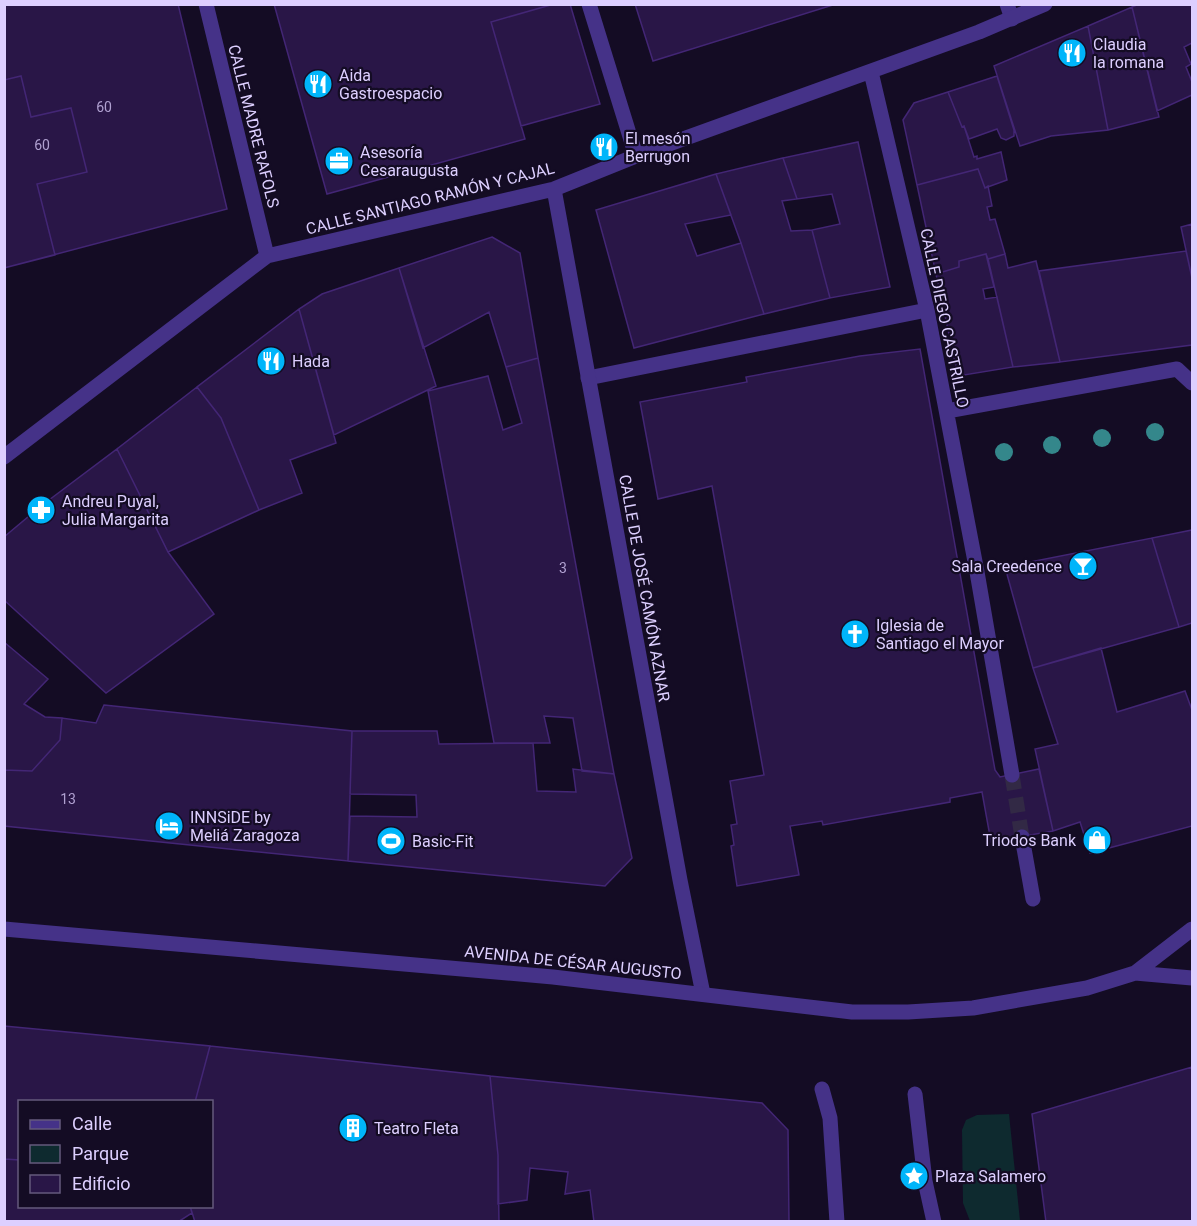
<svg xmlns="http://www.w3.org/2000/svg" width="1197" height="1226" font-family="Roboto,sans-serif">
  <rect width="100%" height="100%" fill="#140c24"/>
  <path fill="#0e2a2f" d="M 1009,1114 L 1020,1221 L 970,1221 L 963,1203 L 962,1130 L 966,1120 L 977,1115 Z"/>
  <path fill="#291647" stroke="#432675" stroke-width="1.5" d="M 4,4 L 178,4 L 227,209 L 4,268 Z
    M 274,4 L 554,4 L 491,22 L 525,139 L 327,194 Z
    M 554,4 L 570,4 L 600,104 L 521,126 L 491,22 Z
    M 635,4 L 836,4 L 653,61 Z
    M 1139,4 L 1192,4 L 1192,43 L 1184,47 L 1191,64 L 1186,67 L 1192,82 L 1192,95 L 1157,111 L 1132,7 Z
    M 1132,7 L 1159,117 L 1108,130 L 1088,26 Z
    M 1088,26 L 1108,130 L 1051,136 L 1020,146 L 994,66 Z
    M 21,76 L 31,117 L 71,108 L 87,172 L 37,184 L 55,255 L 4,268 L 4,80 Z
    M 997,76 L 1014,130 L 1014,136 L 1006,140 L 1001,138 L 997,129 L 969,139 L 964,126 L 962,127 L 948,92 Z
    M 948,92 L 962,127 L 964,126 L 974,157 L 977,156 L 977,159 L 1001,152 L 1007,180 L 985,188 L 978,169 L 917,185 L 903,120 L 914,103 Z
    M 858,142 L 890,287 L 830,298 L 812,230 L 840,224 L 832,194 L 797,199 L 783,158 Z
    M 783,158 L 797,199 L 782,201 L 791,231 L 812,230 L 830,298 L 764,314 L 741,243 L 716,174 Z
    M 978,169 L 985,188 L 988,186 L 992,206 L 987,207 L 990,220 L 995,219 L 1005,254 L 988,259 L 986,254 L 959,261 L 959,267 L 936,274 L 917,185 Z
    M 716,174 L 731,215 L 685,224 L 697,256 L 741,243 L 764,314 L 634,348 L 596,210 Z
    M 1192,224 L 1192,278 L 1181,227 Z
    M 492,237 L 520,253 L 538,358 L 506,367 L 489,312 L 423,348 L 399,268 Z
    M 1186,251 L 1192,278 L 1192,345 L 1060,362 L 1039,271 Z
    M 986,254 L 994,287 L 983,289 L 985,299 L 997,297 L 1013,367 L 958,376 L 936,274 L 959,267 L 959,261 Z
    M 1005,254 L 1008,268 L 1036,261 L 1060,362 L 1013,367 L 988,259 Z
    M 399,268 L 436,386 L 334,435 L 299,309 L 322,294 Z
    M 299,309 L 336,443 L 290,460 L 302,493 L 259,510 L 221,418 L 197,387 Z
    M 920,349 L 995,770 L 1000,777 L 1039,769 L 1053,831 L 991,842 L 982,792 L 950,798 L 950,802 L 823,825 L 822,821 L 790,826 L 799,875 L 737,886 L 731,846 L 734,845 L 731,825 L 737,824 L 730,781 L 764,775 L 712,486 L 658,499 L 640,402 L 747,382 L 746,377 L 860,356 Z
    M 538,358 L 614,774 L 582,771 L 573,718 L 544,716 L 550,743 L 494,743 L 428,391 L 488,376 L 503,430 L 522,423 L 506,367 Z
    M 197,387 L 221,418 L 259,510 L 168,552 L 117,449 Z
    M 117,449 L 168,552 L 214,614 L 106,693 L 4,600 L 4,537 L 41,506 Z
    M 1192,530 L 1192,623 L 1179,627 L 1152,538 Z
    M 1152,538 L 1179,627 L 1033,668 L 1005,567 Z
    M 4,642 L 48,679 L 24,704 L 45,717 L 62,718 L 60,740 L 32,771 L 4,770 Z
    M 1101,648 L 1117,712 L 1185,691 L 1192,710 L 1192,826 L 1090,853 L 1080,822 L 1053,831 L 1035,749 L 1058,744 L 1033,668 Z
    M 104,705 L 352,731 L 348,861 L 4,826 L 4,770 L 32,771 L 60,740 L 62,718 L 96,723 Z
    M 352,731 L 437,731 L 439,744 L 533,743 L 537,791 L 576,792 L 573,769 L 614,774 L 632,858 L 605,886 L 348,861 L 350,816 L 417,817 L 416,795 L 350,794 Z
    M 4,1026 L 78,1033 L 210,1046 L 195,1102 L 20,1102 L 20,1160 L 4,1159 Z
    M 210,1046 L 490,1076 L 498,1155 L 499,1222 L 195,1222 L 190,1206 L 212,1206 L 212,1102 L 195,1102 Z
    M 1192,1067 L 1192,1222 L 1046,1222 L 1032,1114 Z
    M 490,1076 L 762,1103 L 788,1130 L 789,1222 L 594,1222 L 590,1190 L 565,1194 L 568,1172 L 530,1168 L 527,1200 L 498,1204 L 498,1155 Z
    M 4,1159 L 20,1160 L 20,1206 L 190,1206 L 192,1213 L 178,1222 L 4,1222 Z"/>
  <g fill="none" stroke-linecap="round" stroke-linejoin="round">
    <path stroke="#322945" stroke-width="15" stroke-dasharray="15 8" stroke-linecap="butt" d="M 1012,775 L 1022,837"/>
    <path stroke="#453288" stroke-width="15" d="M 1007,4 L 1012,19
      M 588,378 L 927,310
      M 1022,837 L 1033,899
      M 822,1089 L 830,1118 L 837,1222
      M 915,1094 L 925,1181 L 934,1222"/>
    <path stroke="#453288" stroke-width="15" d="M 206,4 L 267,256
      M 589,4 L 636,156
      M 871,72 L 927,310 L 977,572 L 1012,775
      M 554,189 L 680,880 L 703,994
      M 947,411 L 1177,369 L 1192,383
      M 4,457 L 267,256 L 554,189 L 636,156 L 979,32 L 1045,4"/>
    <path stroke="#453288" stroke-width="15" d="M 4,929 L 553,977 L 852,1012 L 908,1012 L 973,1008 L 1087,988 L 1135,973 L 1192,978
      M 1135,973 L 1192,929"/>
  </g>
  <g fill="#34878b">
    <circle cx="1155" cy="432" r="9"/>
    <circle cx="1102" cy="438" r="9"/>
    <circle cx="1052" cy="445" r="9"/>
    <circle cx="1004" cy="452" r="9"/>
  </g>
  <defs>
    <g id="restaurant-disc" transform="scale(1.5)"><circle r="9.5" fill="#00b5fa" stroke="#140c24"/><path d="M-5-6h1v4h1v-4h1v4h1v-4h1v5L-1.5 .5V6h-2V.5L-5-1ZM5-6V6H3V1.5H1.5Q1.5-4 5-6Z" fill="#fff"/></g>
    <g id="office-disc" transform="scale(1.5)"><circle r="9.5" fill="#00b5fa" stroke="#140c24"/><path d="M-6-3h4V-5.5h4V-3h4V5H-6ZM-1-4.5V-3h2v-1.5ZM-6 0V1H6V0Z" fill="#fff"/></g>
    <g id="pharmacy-disc" transform="scale(1.5)"><circle r="9.5" fill="#00b5fa" stroke="#140c24"/><path d="M-2-6h4v4h4v4h-4v4h-4v-4h-4v-4h4Z" fill="#fff"/></g>
    <g id="bar-disc" transform="scale(1.5)"><circle r="9.5" fill="#00b5fa" stroke="#140c24"/><path d="M-6-5H6L.8 .8V4.5H3.5V6h-7V4.5H-.8V.8Z" fill="#fff"/></g>
    <g id="church-disc" transform="scale(1.5)"><circle r="9.5" fill="#00b5fa" stroke="#140c24"/><path d="M-1.2-6h2.4v3.5h3.3v2.4h-3.3V6h-2.4V-.1h-3.3v-2.4h3.3Z" fill="#fff"/></g>
    <g id="hotel-disc" transform="scale(1.5)"><circle r="9.5" fill="#00b5fa" stroke="#140c24"/><path d="M-6-4.5h1.5V1H6V5H4.5V3h-9V5H-6ZM-4 0a1.8 1.8 0 1 1 3.6 0ZM.5 0V-2.5h3Q6-2.5 6 0Z" fill="#fff"/></g>
    <g id="shop-disc" transform="scale(1.5)"><circle r="9.5" fill="#00b5fa" stroke="#140c24"/><path d="M-5-2.5h2.3a2.7 3.5 0 0 1 5.4 0H5L5.5 6h-11ZM-1.5-2.5h3a1.5 2.3 0 0 0-3 0Z" fill="#fff"/></g>
    <g id="stadium-disc" transform="scale(1.5)"><circle r="9.5" fill="#00b5fa" stroke="#140c24"/><path d="M0-5a6.5 5 0 1 0 0 10a6.5 5 0 1 0 0-10ZM-3.5-1.8h7v3.6h-7Z" fill="#fff"/></g>
    <g id="building-disc" transform="scale(1.5)"><circle r="9.5" fill="#00b5fa" stroke="#140c24"/><path d="M-4-6H4V6H1V3H-1V6H-4ZM-2.5-4.3h1.7v1.8h-1.7ZM.8-4.3h1.7v1.8H.8ZM-2.5-1h1.7V.8h-1.7ZM.8-1h1.7V.8H.8Z" fill="#fff"/></g>
    <g id="sight-disc" transform="scale(1.5)"><circle r="9.5" fill="#00b5fa" stroke="#140c24"/><path d="M0-6L1.8-2.2L6-1.7L2.9 1.2L3.7 5.4L0 3.3L-3.7 5.4L-2.9 1.2L-6-1.7L-1.8-2.2Z" fill="#fff"/></g>
  </defs>
  <g fill-rule="evenodd">
    <use href="#restaurant-disc" x="1072" y="53"/>
    <use href="#restaurant-disc" x="318" y="84"/>
    <use href="#restaurant-disc" x="604" y="147"/>
    <use href="#office-disc" x="339" y="161"/>
    <use href="#restaurant-disc" x="271" y="361"/>
    <use href="#pharmacy-disc" x="41" y="510"/>
    <use href="#bar-disc" x="1083" y="566"/>
    <use href="#church-disc" x="855" y="634"/>
    <use href="#hotel-disc" x="169" y="826"/>
    <use href="#shop-disc" x="1097" y="840"/>
    <use href="#stadium-disc" x="391" y="841"/>
    <use href="#building-disc" x="353" y="1128"/>
    <use href="#sight-disc" x="914" y="1176"/>
  </g>
  <g text-anchor="middle" stroke-width="4.5" stroke-linejoin="round" paint-order="stroke">
    <g font-size="14" fill="#b0a1d1">
      <text x="104" y="112">60</text>
      <text x="42" y="150">60</text>
      <text x="563" y="573">3</text>
      <text x="68" y="804">13</text>
    </g>
    <g font-size="16" fill="#ddcfff" stroke="#140c24" text-anchor="start">
      <text x="1093" y="50">Claudia<tspan x="1093" dy="18">la romana</tspan></text>
      <text x="339" y="81">Aida<tspan x="339" dy="18">Gastroespacio</tspan></text>
      <text x="625" y="144">El mesón<tspan x="625" dy="18">Berrugon</tspan></text>
      <text x="360" y="158">Asesoría<tspan x="360" dy="18">Cesaraugusta</tspan></text>
      <text x="292" y="367">Hada</text>
      <text x="62" y="507">Andreu Puyal,<tspan x="62" dy="18">Julia Margarita</tspan></text>
      <text x="1062" y="572" text-anchor="end">Sala Creedence</text>
      <text x="876" y="631">Iglesia de<tspan x="876" dy="18">Santiago el Mayor</tspan></text>
      <text x="190" y="823">INNSiDE by<tspan x="190" dy="18">Meliá Zaragoza</tspan></text>
      <text x="1076" y="846" text-anchor="end">Triodos Bank</text>
      <text x="412" y="847">Basic-Fit</text>
      <text x="374" y="1134">Teatro Fleta</text>
      <text x="935" y="1182">Plaza Salamero</text>
    </g>
    <g font-size="16" fill="#ddcfff" stroke="#140c24">
      <text transform="translate(254 126) rotate(76)" y="6">CALLE MADRE RAFOLS</text>
      <text transform="translate(430 198) rotate(-14)" y="6">CALLE SANTIAGO RAMÓN Y CAJAL</text>
      <text transform="translate(945 318) rotate(78)" y="6">CALLE DIEGO CASTRILLO</text>
      <text transform="translate(645 588) rotate(80)" y="6">CALLE DE JOSÉ CAMÓN AZNAR</text>
      <text transform="translate(573 962) rotate(6)" y="6">AVENIDA DE CÉSAR AUGUSTO</text>
    </g>
  </g>
  <rect width="1197" height="1226" fill="none" stroke="#ddcfff" stroke-width="12"/>
  <rect x="18" y="1100" width="195" height="108" fill="#140c24" stroke="#645a7c" stroke-width="1.5"/>
  <rect x="30" y="1120" width="30" height="9" fill="#453288" stroke="#645a7c" stroke-width="1.5"/>
  <text x="72" y="1130" font-size="18" fill="#ddcfff">Calle</text>
  <rect x="30" y="1145" width="30" height="18" fill="#0e2a2f" stroke="#645a7c" stroke-width="1.5"/>
  <text x="72" y="1160" font-size="18" fill="#ddcfff">Parque</text>
  <rect x="30" y="1175" width="30" height="18" fill="#291647" stroke="#645a7c" stroke-width="1.5"/>
  <text x="72" y="1190" font-size="18" fill="#ddcfff">Edificio</text>
</svg>
